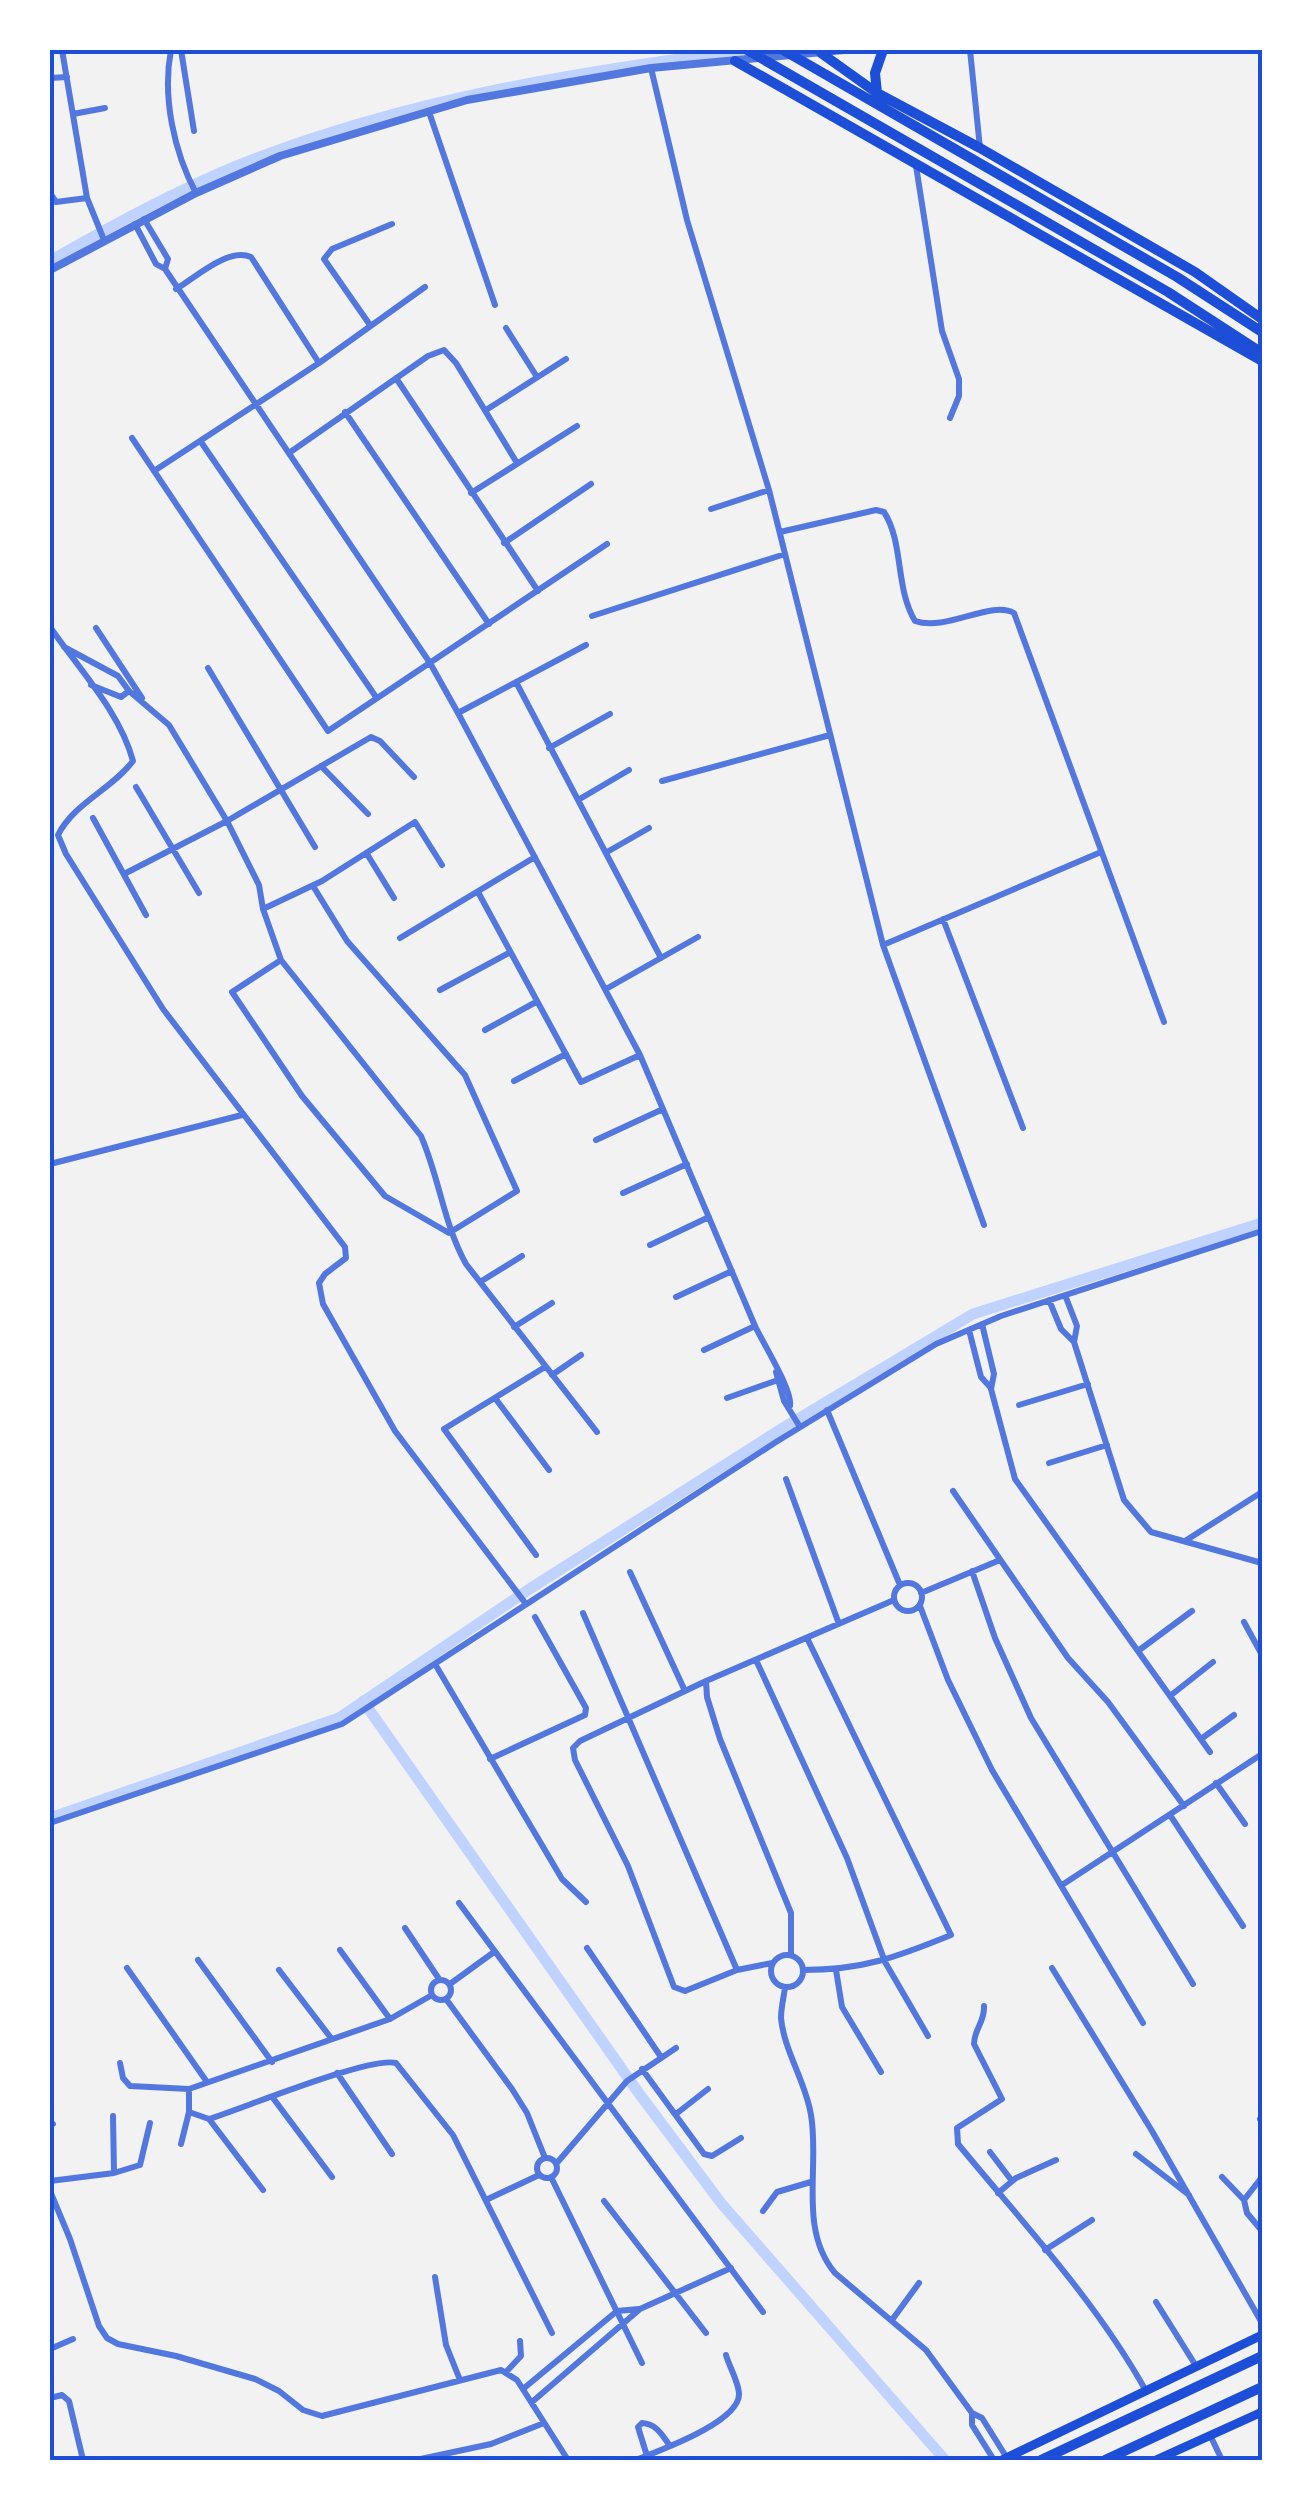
<svg xmlns="http://www.w3.org/2000/svg" width="1312" height="2510" font-family="'Space Grotesk',sans-serif">
  <rect width="100%" height="100%" fill="#f2f2f2"/>
  <g fill="none" stroke-linecap="round" stroke-linejoin="round">
    <path stroke="#bfd3fe" stroke-width="11" d="M 50,261 C 109,227 171,193 234,167 C 399,101 572,72 747,50
      M 363,1701 L 638,2092 L 721,2203 L 945,2460
      M 50,1818 L 339,1718 L 528,1590 L 783,1428 L 973,1314 L 1262,1223"/>
    <path stroke="#5277de" stroke-width="6" d="M 62,50 L 87,198
      M 171,50 C 162,97 174,152 196,193
      M 181,50 L 194,131
      M 970,50 L 980,148
      M 651,68 L 687,220 L 769,490 L 883,945 L 984,1225
      M 50,78 L 67,77
      M 429,112 L 495,305
      M 73,114 L 105,108
      M 916,166 L 942,331 L 959,379 L 959,396 L 950,418
      M 50,193 L 56,202 L 87,198 L 104,240
      M 144,219 L 168,259 L 165,269
      M 135,224 L 156,264 L 165,269 L 430,663 L 458,713 L 640,1055 L 755,1326 C 764,1345 793,1391 790,1406
      M 176,289 C 195,278 228,247 251,257 L 319,363
      M 370,325 L 324,259 L 332,249 L 392,224
      M 506,328 L 537,377
      M 396,378 L 538,591
      M 486,410 L 566,359
      M 345,412 L 489,624
      M 132,438 L 328,731 L 607,544
      M 201,442 L 376,697
      M 289,453 L 428,356 L 444,350 L 456,363 L 517,463
      M 154,471 L 319,363 L 425,287
      M 471,493 L 577,426
      M 711,509 L 769,490
      M 780,532 L 876,510 L 884,512 C 904,543 895,588 915,621 C 946,632 991,600 1014,613 L 1164,1022
      M 504,543 L 591,484
      M 592,616 L 785,554
      M 50,627 C 79,669 120,712 133,761 C 112,789 74,803 58,835 L 66,854 L 163,1009 L 345,1247 L 346,1258 L 325,1274 L 319,1283 L 323,1304 L 395,1431 L 526,1604
      M 96,628 L 142,698
      M 64,647 L 118,676 L 129,691 L 121,697 L 91,685
      M 208,668 L 315,847
      M 516,682 L 661,958
      M 129,691 L 169,725 L 227,821 L 259,885 L 263,909 L 281,960 L 421,1136 C 440,1180 443,1222 466,1264 L 597,1432
      M 458,713 L 586,645
      M 549,748 L 610,714
      M 321,766 L 368,814
      M 662,781 L 830,735
      M 136,787 L 199,893
      M 578,800 L 629,770
      M 93,818 L 146,915
      M 607,852 L 649,828
      M 367,854 L 394,898
      M 124,874 L 227,821 L 371,737 L 380,741 L 414,777
      M 478,892 L 581,1082 L 640,1055
      M 263,909 L 322,881 L 415,822 L 442,865
      M 943,919 L 1023,1128
      M 400,938 L 535,857
      M 883,945 L 1101,852
      M 281,960 L 232,992 L 302,1096 L 385,1196 L 449,1233 L 517,1191 L 465,1075 L 347,941 L 313,886
      M 606,989 L 698,937
      M 440,990 L 509,953
      M 485,1030 L 536,1002
      M 514,1081 L 566,1054
      M 596,1140 L 663,1109
      M 50,1164 L 242,1115
      M 623,1193 L 687,1164
      M 650,1245 L 709,1217
      M 480,1282 L 522,1256
      M 1065,1295 L 1077,1326 L 1074,1342 L 1124,1500 L 1151,1532 L 1262,1563
      M 676,1297 L 732,1271
      M 1049,1300 L 1061,1329 L 1073,1341
      M 982,1324 L 994,1374 L 991,1389 L 1015,1479 L 1210,1752
      M 514,1327 L 552,1303
      M 969,1330 L 981,1377 L 991,1388
      M 704,1350 L 755,1326
      M 776,1372 L 784,1401 L 800,1427
      M 552,1375 L 581,1355
      M 495,1398 L 549,1470
      M 727,1398 L 778,1380
      M 1019,1405 L 1088,1384
      M 827,1410 L 900,1585
      M 1049,1463 L 1107,1445
      M 786,1479 L 839,1624
      M 953,1491 L 1068,1658 L 1108,1702 L 1184,1806
      M 1185,1541 L 1262,1492
      M 536,1555 L 444,1429 L 545,1367
      M 972,1571 L 995,1638 L 1031,1718 L 1193,1984
      M 630,1572 L 685,1691
      M894 1597a14 14 0 1 1 28 0a14 14 0 1 1-28 0Z
      M 921,1593 L 1000,1560
      M 920,1606 L 948,1680 L 992,1770 L 1143,2023
      M 583,1613 L 737,1970
      M 1244,1622 L 1262,1655
      M 1138,1651 L 1192,1611
      M 756,1660 L 847,1858 L 885,1962 L 928,2036
      M 435,1664 L 562,1879 L 586,1902
      M 706,1681 L 707,1697 L 720,1739 L 791,1913 L 791,1955
      M 1170,1696 L 1213,1662
      M 1201,1739 L 1234,1715
      M 490,1759 L 585,1715 L 586,1708 L 535,1617
      M 1216,1783 L 1245,1824
      M 1170,1815 L 1243,1926
      M 50,1823 L 342,1724 L 776,1442 L 936,1344 L 1001,1316 L 1262,1231
      M 1062,1885 L 1262,1754
      M 459,1903 L 763,2312
      M 405,1928 L 439,1979
      M 587,1948 L 661,2057
      M 340,1950 L 390,2019
      M771 1971a16 16 0 1 1 32 0a16 16 0 1 1-32 0Z
      M 198,1960 L 272,2062
      M 772,1963 L 737,1970 L 685,1991 L 674,1987 L 628,1866 L 575,1760 L 573,1748 L 580,1741 L 706,1681 L 894,1600
      M 127,1968 L 207,2082
      M 1052,1968 L 1152,2131 L 1262,2323
      M 279,1970 L 331,2038
      M 803,1970 C 863,1970 897,1957 951,1935 L 807,1638
      M 836,1970 L 842,2007 L 881,2072
      M431 1990a10 10 0 1 1 20 0a10 10 0 1 1-20 0Z
      M 450,1984 L 494,1952
      M 785,1987 C 784,1996 781,2008 781,2018 C 784,2051 806,2082 811,2115 C 820,2167 798,2229 835,2273 L 926,2350 L 972,2413 L 982,2418 L 1007,2458
      M 446,1999 L 512,2089 L 527,2113 L 545,2158
      M 984,2006 C 985,2022 974,2029 974,2044 L 1002,2099 L 957,2128 L 958,2144 C 1023,2223 1096,2301 1146,2391
      M 120,2063 L 123,2078 L 130,2086 L 189,2089
      M 642,2069 L 704,2154 L 712,2156 L 741,2138
      M 337,2073 L 392,2154
      M 273,2098 L 332,2177
      M 189,2112 L 209,2119 C 244,2108 370,2056 396,2063 L 453,2135 L 552,2333
      M 676,2114 L 708,2089
      M 113,2116 L 114,2173
      M 209,2119 L 263,2190
      M 1260,2119 L 1262,2122
      M 50,2125 L 53,2124
      M 181,2144 L 189,2112 L 189,2089 L 390,2019 L 432,1995
      M 990,2152 L 1012,2181
      M 1136,2154 L 1189,2195
      M537 2168a10 10 0 1 1 20 0a10 10 0 1 1-20 0Z
      M 556,2164 L 627,2081 L 676,2048
      M 551,2177 L 642,2363
      M 1222,2177 L 1244,2200
      M 1262,2177 L 1244,2200 L 1247,2213 L 1262,2231
      M 50,2181 L 114,2173 L 140,2165 L 150,2123
      M 50,2191 L 70,2239 L 99,2326 L 107,2338 L 118,2344 L 176,2356 L 255,2379 L 279,2391 L 303,2410 L 322,2416 L 501,2370 L 517,2380 L 568,2460
      M 998,2193 L 1016,2178 L 1056,2160
      M 488,2199 L 539,2175
      M 604,2201 L 706,2333
      M 763,2211 L 777,2192 L 811,2182
      M 1045,2250 L 1092,2220
      M 435,2277 L 446,2345 L 460,2380
      M 1156,2302 L 1196,2366
      M 892,2320 L 919,2283
      M 50,2349 L 73,2339
      M 507,2371 L 521,2356 L 520,2341
      M 523,2389 L 617,2311 L 639,2309
      M 50,2398 L 62,2395 L 69,2401 L 83,2460
      M 532,2402 L 640,2309 L 731,2268
      M 972,2413 L 972,2425 L 994,2460
      M 1210,2435 L 1222,2460
      M 647,2456 L 638,2427 L 642,2423 C 657,2424 662,2435 670,2446
      M 416,2460 L 491,2444 L 544,2423
      M 636,2460 C 658,2451 741,2422 739,2393 C 738,2381 729,2366 726,2355"/>
    <path stroke="#5277de" stroke-width="8" d="M 50,270 L 196,193 L 280,156 L 467,100 L 651,68 L 844,50"/>
    <path stroke="#1d4ed8" stroke-width="9" d="M 1002,2460 L 1262,2335
      M 1156,2460 L 1262,2412"/>
    <path stroke="#1d4ed8" stroke-width="10" d="M 747,50 L 1168,292 L 1262,353
      M 783,50 L 1177,277 L 1262,332
      M 821,53 L 877,93 L 980,148 L 1195,272 L 1262,319
      M 735,61 L 1262,361
      M 877,93 L 875,73 L 883,50
      M 1041,2460 L 1262,2356
      M 1105,2460 L 1262,2387"/>
  </g>
  <rect width="1312" height="2510" fill="none" stroke="#ffffff" stroke-width="105"/>
  <rect x="52" y="52" width="1208" height="2406" fill="none" stroke="#1d4ed8" stroke-width="4"/>
</svg>
